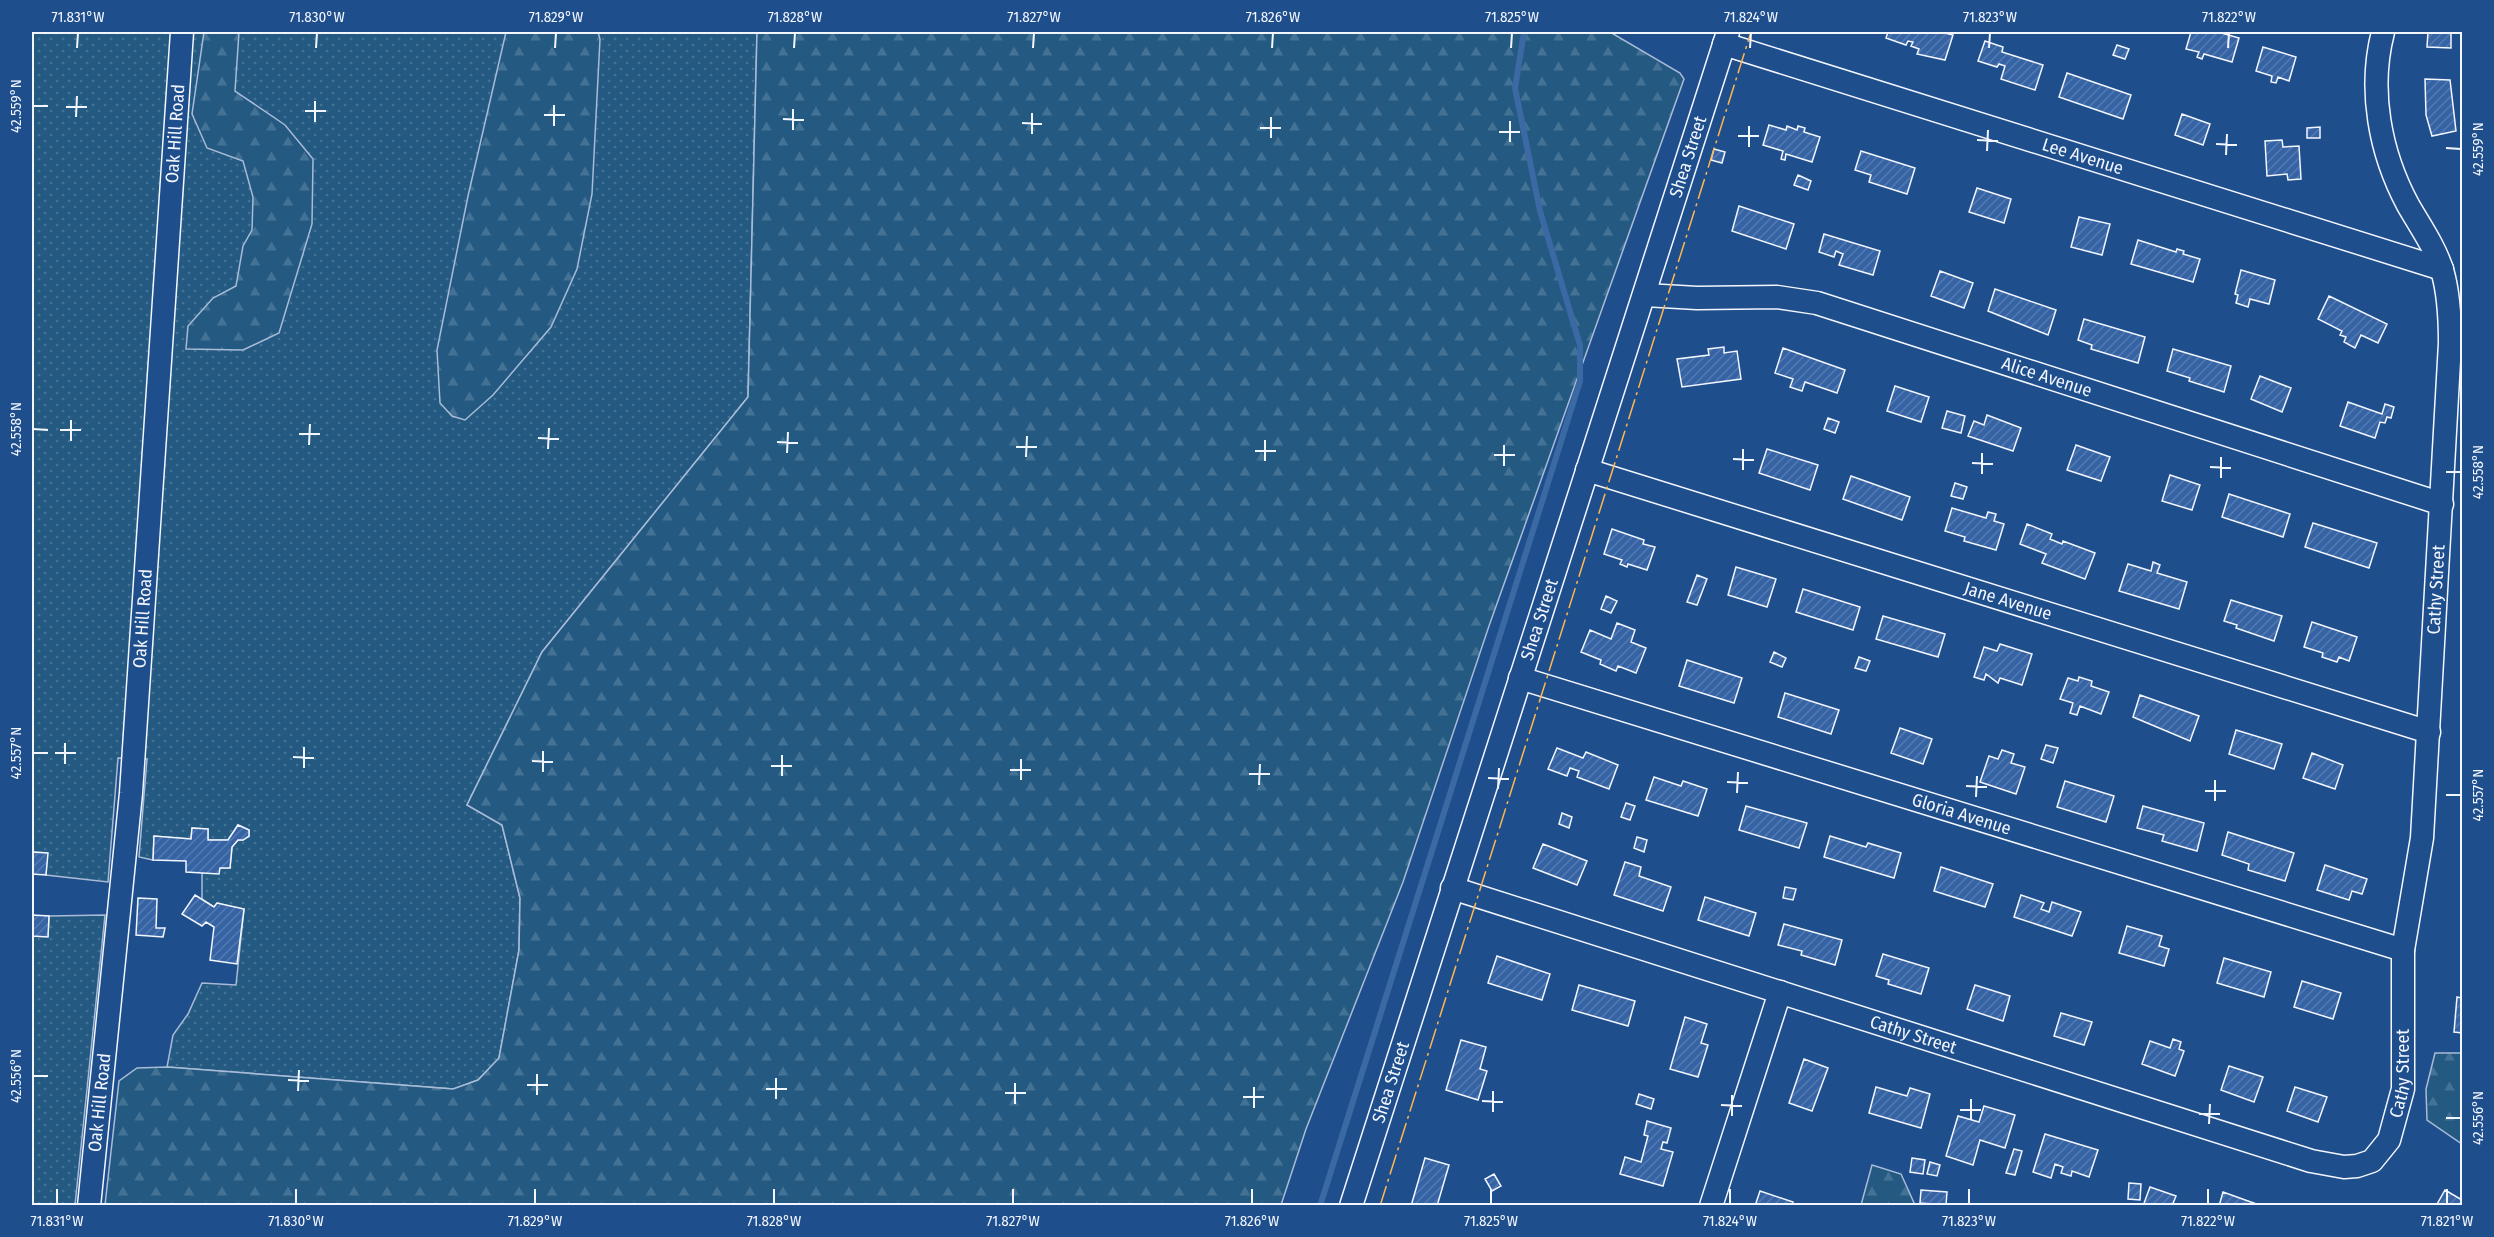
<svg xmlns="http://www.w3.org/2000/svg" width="2494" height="1237" font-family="'Fira Sans Condensed',sans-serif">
  <defs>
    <pattern id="grass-dots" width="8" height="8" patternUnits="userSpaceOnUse" patternTransform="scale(1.5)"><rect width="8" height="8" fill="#245a82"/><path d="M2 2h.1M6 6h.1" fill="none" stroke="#447295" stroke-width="1.8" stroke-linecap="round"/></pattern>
    <pattern id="forest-firs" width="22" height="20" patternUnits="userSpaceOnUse" patternTransform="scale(1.5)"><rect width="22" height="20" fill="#245a82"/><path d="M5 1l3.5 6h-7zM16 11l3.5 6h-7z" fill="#447295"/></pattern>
    <pattern id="building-hatch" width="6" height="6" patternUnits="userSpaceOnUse" patternTransform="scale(1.5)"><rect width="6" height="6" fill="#3563a3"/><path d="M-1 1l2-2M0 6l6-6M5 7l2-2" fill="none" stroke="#537ab1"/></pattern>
  </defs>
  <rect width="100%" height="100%" fill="#1f4e8c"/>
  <path fill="url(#grass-dots)" stroke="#a8bbd7" stroke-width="1.5" d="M 32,32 L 757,32 L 748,397 L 542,652 L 467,805 L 502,825 L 520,898 L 519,950 L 499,1058 L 478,1080 L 454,1089 L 167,1067 L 173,1035 L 188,1014 L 202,983 L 236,985 L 244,909 L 217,903 L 214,907 L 202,899 L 202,873 L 220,868 L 230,868 L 232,847 L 238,840 L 243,840 L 249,836 L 249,830 L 238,825 L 228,840 L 208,840 L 208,829 L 192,828 L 191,839 L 154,836 L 153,860 L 139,857 L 147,759 L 118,758 L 108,882 L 46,875 L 47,853 L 32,852 Z
    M 105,915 L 75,1205 L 32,1205 L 32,936 L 48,936 L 49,916 Z"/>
  <path fill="url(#forest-firs)" stroke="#a8bbd7" stroke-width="1.5" d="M 204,32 L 239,32 L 235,91 L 285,125 L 313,159 L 312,224 L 279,333 L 243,350 L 186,349 L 188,326 L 213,298 L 236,286 L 243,246 L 252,230 L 253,197 L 243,161 L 207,148 L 192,114 Z
    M 506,32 L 598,32 L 600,39 L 592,194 L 577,269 L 551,327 L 493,395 L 465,420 L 452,416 L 440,403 L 437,350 L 468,196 Z
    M 757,32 L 1610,32 L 1680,73 L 1684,79 L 1489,626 L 1403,882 L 1306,1129 L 1281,1205 L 105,1205 L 119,1081 L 137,1068 L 167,1067 L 453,1089 L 478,1080 L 499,1058 L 519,950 L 520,898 L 502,825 L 467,805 L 542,652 L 748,397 Z
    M 2435,1053 L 2462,1053 L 2462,1144 L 2427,1120 L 2426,1089 Z
    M 1872,1165 L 1901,1174 L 1915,1205 L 1861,1205 Z"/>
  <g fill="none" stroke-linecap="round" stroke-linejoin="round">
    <path stroke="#3b69a3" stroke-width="6" d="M 1320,1206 C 1405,930 1494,656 1580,381 L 1580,345 L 1540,211 L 1515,88 L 1524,32"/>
  </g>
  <path fill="url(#building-hatch)" stroke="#f2f6ff" stroke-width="1.5" d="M 1888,32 L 1941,32 L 1953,35 L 1945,60 L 1917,54 L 1919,49 L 1911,46 L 1913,42 L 1908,41 L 1906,45 L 1886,38 Z
    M 2191,32 L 2218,32 L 2239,38 L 2232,62 L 2204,54 L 2202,59 L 2197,57 L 2199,52 L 2186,49 Z
    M 2428,32 L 2451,32 L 2451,48 L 2427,47 Z
    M 1985,41 L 2003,47 L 2002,52 L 2043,65 L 2035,90 L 2001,79 L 2005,66 L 1999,64 L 1997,67 L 1978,61 Z
    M 2117,45 L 2129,49 L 2125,59 L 2113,55 Z
    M 2263,47 L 2296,57 L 2289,81 L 2278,77 L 2276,83 L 2271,82 L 2272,76 L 2256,71 Z
    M 2067,73 L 2131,95 L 2123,119 L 2059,97 Z
    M 2425,79 L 2450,80 L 2456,131 L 2432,136 L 2426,115 Z
    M 2182,114 L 2210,124 L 2203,145 L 2175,135 Z
    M 1769,125 L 1786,130 L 1787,126 L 1797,130 L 1798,126 L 1805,128 L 1804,132 L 1820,137 L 1812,162 L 1786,154 L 1785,160 L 1781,159 L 1783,151 L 1763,145 Z
    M 2320,127 L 2320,138 L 2307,138 L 2307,128 Z
    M 2282,140 L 2283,147 L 2299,146 L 2301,179 L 2288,180 L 2287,174 L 2267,176 L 2265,141 Z
    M 1714,149 L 1725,152 L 1722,163 L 1711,160 Z
    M 1861,151 L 1915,168 L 1907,194 L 1869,182 L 1871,175 L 1855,170 Z
    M 1798,175 L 1811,181 L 1808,190 L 1794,185 Z
    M 1977,188 L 2011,199 L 2004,223 L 1969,212 Z
    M 1739,206 L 1794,224 L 1786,249 L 1732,231 Z
    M 2079,217 L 2110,224 L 2102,255 L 2071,247 Z
    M 1824,234 L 1880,251 L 1873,275 L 1839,265 L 1843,254 L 1836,251 L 1834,257 L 1819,252 Z
    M 2138,240 L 2176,252 L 2177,249 L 2184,251 L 2183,254 L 2200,259 L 2193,282 L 2131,264 Z
    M 2241,270 L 2275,280 L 2269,304 L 2250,299 L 2248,307 L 2236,303 L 2238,295 L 2235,294 Z
    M 1940,271 L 1973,283 L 1964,308 L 1931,296 Z
    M 1995,289 L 2056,310 L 2048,335 L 1988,311 Z
    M 2329,296 L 2387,324 L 2378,343 L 2361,335 L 2355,348 L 2344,342 L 2346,337 L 2340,335 L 2342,331 L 2318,319 Z
    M 2084,319 L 2145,337 L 2138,363 L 2091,349 L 2092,345 L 2078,340 Z
    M 1724,347 L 1724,353 L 1737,351 L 1741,379 L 1682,387 L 1677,359 L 1709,355 L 1708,349 Z
    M 1783,348 L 1845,370 L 1837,393 L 1805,382 L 1802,391 L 1790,387 L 1793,379 L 1775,373 Z
    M 2173,349 L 2231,366 L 2224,392 L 2189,381 L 2190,378 L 2167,371 Z
    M 2260,376 L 2291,388 L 2282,412 L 2251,399 Z
    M 1895,386 L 1929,397 L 1921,422 L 1887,411 Z
    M 2348,402 L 2382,414 L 2385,404 L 2394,407 L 2391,418 L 2387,417 L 2385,423 L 2380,422 L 2375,438 L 2340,426 Z
    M 1947,411 L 1965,416 L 1961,433 L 1942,428 Z
    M 1987,415 L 2021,428 L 2013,451 L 1968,436 L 1974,421 L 1984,425 Z
    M 1828,418 L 1839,422 L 1835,433 L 1824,429 Z
    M 2076,445 L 2110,457 L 2101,481 L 2067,470 Z
    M 1767,449 L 1818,465 L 1810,490 L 1759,473 Z
    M 2170,475 L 2200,485 L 2192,510 L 2162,501 Z
    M 1851,476 L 1910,497 L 1902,520 L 1843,499 Z
    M 1955,483 L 1967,487 L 1963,499 L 1951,496 Z
    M 2229,494 L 2290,514 L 2283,537 L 2222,517 Z
    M 1952,508 L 1986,518 L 1988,512 L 1996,514 L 1994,521 L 2004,524 L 1996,550 L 1964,541 L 1965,537 L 1945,531 Z
    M 2313,523 L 2377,543 L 2369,568 L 2305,547 Z
    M 2027,524 L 2052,534 L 2050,539 L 2062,544 L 2063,541 L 2095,553 L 2085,579 L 2042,563 L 2046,554 L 2020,544 Z
    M 1612,529 L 1644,540 L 1643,544 L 1655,547 L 1647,570 L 1628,564 L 1627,567 L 1620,564 L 1622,560 L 1604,554 Z
    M 2153,562 L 2160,565 L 2157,573 L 2187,582 L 2179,609 L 2119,591 L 2128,564 L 2151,571 Z
    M 1736,567 L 1776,579 L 1767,607 L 1728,595 Z
    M 1697,575 L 1707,579 L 1697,605 L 1687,602 Z
    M 1803,589 L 1860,607 L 1853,630 L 1796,612 Z
    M 1606,596 L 1617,601 L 1611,613 L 1601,609 Z
    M 2231,600 L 2282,616 L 2274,641 L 2236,628 L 2237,625 L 2224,621 Z
    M 1883,616 L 1945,634 L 1938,657 L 1876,639 Z
    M 2312,622 L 2357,637 L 2349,661 L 2339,657 L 2337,662 L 2322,657 L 2323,653 L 2304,647 Z
    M 1617,623 L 1635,630 L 1631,642 L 1646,648 L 1636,673 L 1618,666 L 1616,671 L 1600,664 L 1601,660 L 1581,652 L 1590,630 L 1611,639 Z
    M 2000,644 L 2032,654 L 2022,685 L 2000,678 L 1998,683 L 1986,674 L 1984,680 L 1974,677 L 1984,647 L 1997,651 Z
    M 1774,652 L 1786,658 L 1782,667 L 1770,662 Z
    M 1859,657 L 1870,661 L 1866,671 L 1855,668 Z
    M 1687,660 L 1742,678 L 1734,703 L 1679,686 Z
    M 2079,677 L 2092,681 L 2091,686 L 2109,692 L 2101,714 L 2080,706 L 2077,715 L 2070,713 L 2073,703 L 2060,699 L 2068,678 L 2078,681 Z
    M 1785,693 L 1839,710 L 1831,734 L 1778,717 Z
    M 2140,695 L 2199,716 L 2190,741 L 2133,717 Z
    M 1900,728 L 1932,739 L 1923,764 L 1891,753 Z
    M 2236,730 L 2282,744 L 2274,769 L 2229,754 Z
    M 2046,745 L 2058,748 L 2053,763 L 2041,759 Z
    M 1557,748 L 1583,758 L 1586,752 L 1618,765 L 1609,789 L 1577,777 L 1579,771 L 1570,768 L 1567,776 L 1548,769 Z
    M 2002,750 L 2014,754 L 2011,763 L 2025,767 L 2016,794 L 1980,782 L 1989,756 L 1998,759 Z
    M 2312,753 L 2343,765 L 2335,789 L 2303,778 Z
    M 1654,777 L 1681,786 L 1683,781 L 1707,789 L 1698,816 L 1646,800 Z
    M 2065,781 L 2114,796 L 2106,822 L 2057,807 Z
    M 1626,803 L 1635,806 L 1630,820 L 1621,817 Z
    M 1746,806 L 1807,823 L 1799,848 L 1739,830 Z
    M 2143,806 L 2204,823 L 2197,851 L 2162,841 L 2164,835 L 2137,828 Z
    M 1562,813 L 1572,817 L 1569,828 L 1559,824 Z
    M 238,825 L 249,830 L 249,836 L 243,840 L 238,840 L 232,847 L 230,868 L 220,868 L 219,874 L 186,872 L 186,861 L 153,860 L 154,836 L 191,839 L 192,828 L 208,829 L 208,840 L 228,840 Z
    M 2228,832 L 2294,853 L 2285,881 L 2248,870 L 2249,864 L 2222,855 Z
    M 1830,836 L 1866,847 L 1868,843 L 1901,853 L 1894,878 L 1824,857 Z
    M 1637,837 L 1647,840 L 1644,852 L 1634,848 Z
    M 1543,844 L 1587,861 L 1577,885 L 1533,868 Z
    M 32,852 L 48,853 L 46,875 L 32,874 Z
    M 1625,862 L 1641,867 L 1639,876 L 1671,887 L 1663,911 L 1614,895 Z
    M 2325,865 L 2367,879 L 2362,894 L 2352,891 L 2349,900 L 2317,890 Z
    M 1941,867 L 1993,884 L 1985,907 L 1934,891 Z
    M 1785,887 L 1796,889 L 1793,900 L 1783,898 Z
    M 195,895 L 214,907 L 217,903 L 244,909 L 237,964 L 210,960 L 214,927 L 206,922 L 202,926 L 182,914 Z
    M 2021,895 L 2044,903 L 2041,909 L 2049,912 L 2052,902 L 2081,912 L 2072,936 L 2014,917 Z
    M 1705,897 L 1756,913 L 1749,936 L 1698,920 Z
    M 138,898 L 157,899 L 156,928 L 165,928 L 163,937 L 136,935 Z
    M 32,915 L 49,916 L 48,937 L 32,936 Z
    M 1784,924 L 1842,940 L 1835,965 L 1801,955 L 1802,951 L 1778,945 Z
    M 2127,926 L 2162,936 L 2159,946 L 2169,949 L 2164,966 L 2119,953 Z
    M 1883,954 L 1929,968 L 1921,994 L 1888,984 L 1889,980 L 1876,976 Z
    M 1497,956 L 1550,974 L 1542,1000 L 1488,983 Z
    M 2224,958 L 2271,972 L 2264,997 L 2217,983 Z
    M 2302,981 L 2341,993 L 2333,1019 L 2294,1007 Z
    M 1579,985 L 1635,1001 L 1628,1026 L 1572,1010 Z
    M 1975,985 L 2010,996 L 2003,1021 L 1967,1009 Z
    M 2457,997 L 2462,998 L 2462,1033 L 2454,1032 Z
    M 2061,1013 L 2092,1022 L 2084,1045 L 2054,1036 Z
    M 1685,1017 L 1707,1024 L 1701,1043 L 1708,1045 L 1698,1077 L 1670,1069 Z
    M 2173,1039 L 2181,1042 L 2179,1049 L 2184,1051 L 2175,1076 L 2142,1064 L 2150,1041 L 2170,1048 Z
    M 1461,1040 L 1486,1047 L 1480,1069 L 1487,1071 L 1478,1100 L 1446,1090 Z
    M 1804,1059 L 1828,1068 L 1812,1111 L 1789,1103 Z
    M 2229,1066 L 2263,1077 L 2254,1102 L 2221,1090 Z
    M 1876,1087 L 1907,1096 L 1910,1088 L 1930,1094 L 1921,1128 L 1869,1113 Z
    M 2295,1087 L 2327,1097 L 2318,1122 L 2287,1111 Z
    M 1639,1094 L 1654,1099 L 1651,1109 L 1636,1104 Z
    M 1984,1106 L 2015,1115 L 2005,1148 L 1980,1140 L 1973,1165 L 1946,1156 L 1958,1116 L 1979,1122 Z
    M 1647,1121 L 1671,1128 L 1667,1143 L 1663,1142 L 1661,1149 L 1673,1152 L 1663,1186 L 1620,1174 L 1625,1157 L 1641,1162 L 1648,1136 L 1644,1135 Z
    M 2045,1134 L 2098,1150 L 2089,1177 L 2072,1171 L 2071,1176 L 2061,1173 L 2063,1167 L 2055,1164 L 2051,1178 L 2033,1172 Z
    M 2014,1149 L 2022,1151 L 2015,1175 L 2006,1173 Z
    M 1425,1158 L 1449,1165 L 1437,1206 L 1411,1206 Z
    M 1912,1158 L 1925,1160 L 1923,1174 L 1910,1172 Z
    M 1930,1162 L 1940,1165 L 1937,1176 L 1927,1174 Z
    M 1494,1174 L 1501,1186 L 1492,1191 L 1485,1179 Z
    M 2129,1183 L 2141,1184 L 2140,1200 L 2128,1199 Z
    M 2150,1187 L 2176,1196 L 2172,1206 L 2143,1206 Z
    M 1921,1190 L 1947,1192 L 1946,1205 L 1920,1203 Z
    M 2445,1190 L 2462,1200 L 2462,1206 L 2436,1206 Z
    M 1760,1191 L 1793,1202 L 1792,1206 L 1755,1206 Z
    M 2223,1192 L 2262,1206 L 2219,1206 Z"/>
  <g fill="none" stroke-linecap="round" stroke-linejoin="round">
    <g stroke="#f2f6ff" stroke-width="25">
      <g id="minor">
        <path id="s1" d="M 1724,44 L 2442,269"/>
        <path id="s2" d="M 1645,295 L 1697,298 L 1777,297 L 1817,303 L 2442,504"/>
        <path id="s3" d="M 1587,470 L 2429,732"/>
        <path id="s4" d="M 1520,678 L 2403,950"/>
        <path id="s5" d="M 1452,888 L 2311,1161 L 2344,1167 L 2357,1166 L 2372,1161 L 2389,1140 L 2403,1089 L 2403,950 L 2422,838 L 2450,343 C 2450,319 2449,293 2442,270 C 2435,247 2420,226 2408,205 C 2380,153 2368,90 2383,32"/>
        <path id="s6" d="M 89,1206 L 131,793 L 182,32"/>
        <path id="s7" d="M 1351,1206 L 1728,32"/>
        <path d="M 1711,1206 L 1780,992"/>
      </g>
    </g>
    <use href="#minor" stroke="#1f4e8c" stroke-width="22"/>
    <path stroke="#ffb74d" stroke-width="1.5" stroke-dasharray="21 4.5 3 4.5" stroke-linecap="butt" d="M 1380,1206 L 1751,32"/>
  </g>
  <path fill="none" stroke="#f2f6ff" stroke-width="2" d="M 77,48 L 78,33M 316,48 L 317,33M 555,48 L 556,33M 794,48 L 795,33M 1033,48 L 1034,33M 1272,48 L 1273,33M 1511,48 L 1512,33M 1750,48 L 1751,33M 1989,48 L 1990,33M 2228,48 L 2229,33M 33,106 L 48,106M 66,107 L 87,107M 305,111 L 326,111M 544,115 L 565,115M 76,117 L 77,96M 783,119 L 804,120M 315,122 L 315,101M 1022,123 L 1042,124M 554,126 L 554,105M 1260,128 L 1281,128M 793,130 L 793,109M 1499,132 L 1520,132M 1032,134 L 1032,113M 1738,136 L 1759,136M 1271,138 L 1271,117M 1977,140 L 1998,141M 1510,142 L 1510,121M 2216,144 L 2237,145M 1749,147 L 1749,126M 2446,148 L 2461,149M 1987,151 L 1988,130M 2226,155 L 2227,134M 33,429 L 48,430M 60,430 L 81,430M 299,434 L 320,434M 538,438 L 559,439M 71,441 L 71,420M 777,442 L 798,443M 309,445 L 310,424M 1016,447 L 1037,447M 548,449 L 549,428M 1255,451 L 1276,451M 787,453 L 788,432M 1494,455 L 1515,455M 1026,457 L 1027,436M 1733,459 L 1754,460M 1265,461 L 1265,440M 1972,463 L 1993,464M 1504,466 L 1504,445M 2210,467 L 2231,468M 1743,470 L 1743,449M 2446,472 L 2461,472M 1982,474 L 1982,453M 2221,478 L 2221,457M 33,753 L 48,753M 55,753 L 76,753M 293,757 L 314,758M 532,761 L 553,762M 65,764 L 65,743M 771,766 L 792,766M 304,768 L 304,747M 1010,770 L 1031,770M 543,772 L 543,751M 1249,774 L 1270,774M 782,776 L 782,755M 1488,778 L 1509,779M 1021,780 L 1021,759M 1727,782 L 1748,783M 1259,785 L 1260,764M 1966,786 L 1987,787M 1498,789 L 1499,768M 2205,791 L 2226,791M 1737,793 L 1738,772M 2446,795 L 2461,795M 1976,797 L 1977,776M 2215,801 L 2215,780M 33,1076 L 48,1076M 288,1080 L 309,1081M 527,1085 L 548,1085M 766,1089 L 787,1089M 298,1091 L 299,1070M 1005,1093 L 1026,1093M 537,1095 L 537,1074M 1243,1097 L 1264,1097M 776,1099 L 776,1078M 1482,1101 L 1503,1102M 1015,1104 L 1015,1083M 1721,1105 L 1742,1106M 1254,1108 L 1254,1087M 1960,1110 L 1981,1110M 1493,1112 L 1493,1091M 2199,1114 L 2220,1114M 1732,1116 L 1732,1095M 2446,1118 L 2461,1118M 1971,1120 L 1971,1099M 2209,1124 L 2210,1104M 57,1204 L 57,1189M 296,1204 L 296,1189M 535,1204 L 535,1189M 774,1204 L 774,1189M 1013,1204 L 1013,1189M 1252,1204 L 1252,1189M 1491,1204 L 1491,1189M 1730,1204 L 1730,1189M 1969,1204 L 1969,1189M 2208,1204 L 2208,1189M 2447,1204 L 2447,1189"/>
  <g text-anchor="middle" stroke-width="4.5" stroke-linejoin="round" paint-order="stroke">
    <g font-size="18" fill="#f2f6ff" stroke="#1f4e8c">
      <text dy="6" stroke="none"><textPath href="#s6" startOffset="1076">Oak Hill Road</textPath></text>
      <text dy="6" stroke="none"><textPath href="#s7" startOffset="1102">Shea Street</textPath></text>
      <text dy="6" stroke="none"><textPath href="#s1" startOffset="376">Lee Avenue</textPath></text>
      <text dy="6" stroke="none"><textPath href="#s2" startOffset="414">Alice Avenue</textPath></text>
      <text dy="6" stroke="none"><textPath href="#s5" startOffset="1545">Cathy Street</textPath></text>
      <text dy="6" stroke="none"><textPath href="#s3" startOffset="441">Jane Avenue</textPath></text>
      <text dy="6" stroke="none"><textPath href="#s6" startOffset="590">Oak Hill Road</textPath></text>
      <text dy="6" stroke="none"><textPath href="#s7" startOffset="616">Shea Street</textPath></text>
      <text dy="6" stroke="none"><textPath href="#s4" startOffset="462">Gloria Avenue</textPath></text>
      <text dy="6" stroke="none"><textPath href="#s5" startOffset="484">Cathy Street</textPath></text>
      <text dy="6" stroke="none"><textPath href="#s5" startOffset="1059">Cathy Street</textPath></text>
      <text dy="6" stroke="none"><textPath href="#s7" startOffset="130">Shea Street</textPath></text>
      <text dy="6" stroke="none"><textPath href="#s6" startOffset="104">Oak Hill Road</textPath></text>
    </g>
  </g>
  <rect width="2494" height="1237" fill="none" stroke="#1f4e8c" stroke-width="66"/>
  <rect x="33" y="33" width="2428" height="1171" fill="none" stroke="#f2f6ff" stroke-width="2"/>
  <g font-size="15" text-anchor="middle" fill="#f2f6ff">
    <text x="78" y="22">71.831°W</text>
    <text x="317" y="22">71.830°W</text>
    <text x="556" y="22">71.829°W</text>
    <text x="795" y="22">71.828°W</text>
    <text x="1034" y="22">71.827°W</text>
    <text x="1273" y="22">71.826°W</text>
    <text x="1512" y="22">71.825°W</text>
    <text x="1751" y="22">71.824°W</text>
    <text x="1990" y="22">71.823°W</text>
    <text x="2229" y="22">71.822°W</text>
    <text transform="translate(16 106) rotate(-90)" y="5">42.559°N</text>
    <text transform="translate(2478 149) rotate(-90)" y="5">42.559°N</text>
    <text transform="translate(16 429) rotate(-90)" y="5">42.558°N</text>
    <text transform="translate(2478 472) rotate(-90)" y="5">42.558°N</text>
    <text transform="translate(16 753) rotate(-90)" y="5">42.557°N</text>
    <text transform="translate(2478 795) rotate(-90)" y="5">42.557°N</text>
    <text transform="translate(16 1076) rotate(-90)" y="5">42.556°N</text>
    <text transform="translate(2478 1118) rotate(-90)" y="5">42.556°N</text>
    <text x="57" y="1226">71.831°W</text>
    <text x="296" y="1226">71.830°W</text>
    <text x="535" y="1226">71.829°W</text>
    <text x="774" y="1226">71.828°W</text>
    <text x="1013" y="1226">71.827°W</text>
    <text x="1252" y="1226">71.826°W</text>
    <text x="1491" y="1226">71.825°W</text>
    <text x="1730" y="1226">71.824°W</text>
    <text x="1969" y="1226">71.823°W</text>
    <text x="2208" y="1226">71.822°W</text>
    <text x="2447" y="1226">71.821°W</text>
  </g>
</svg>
